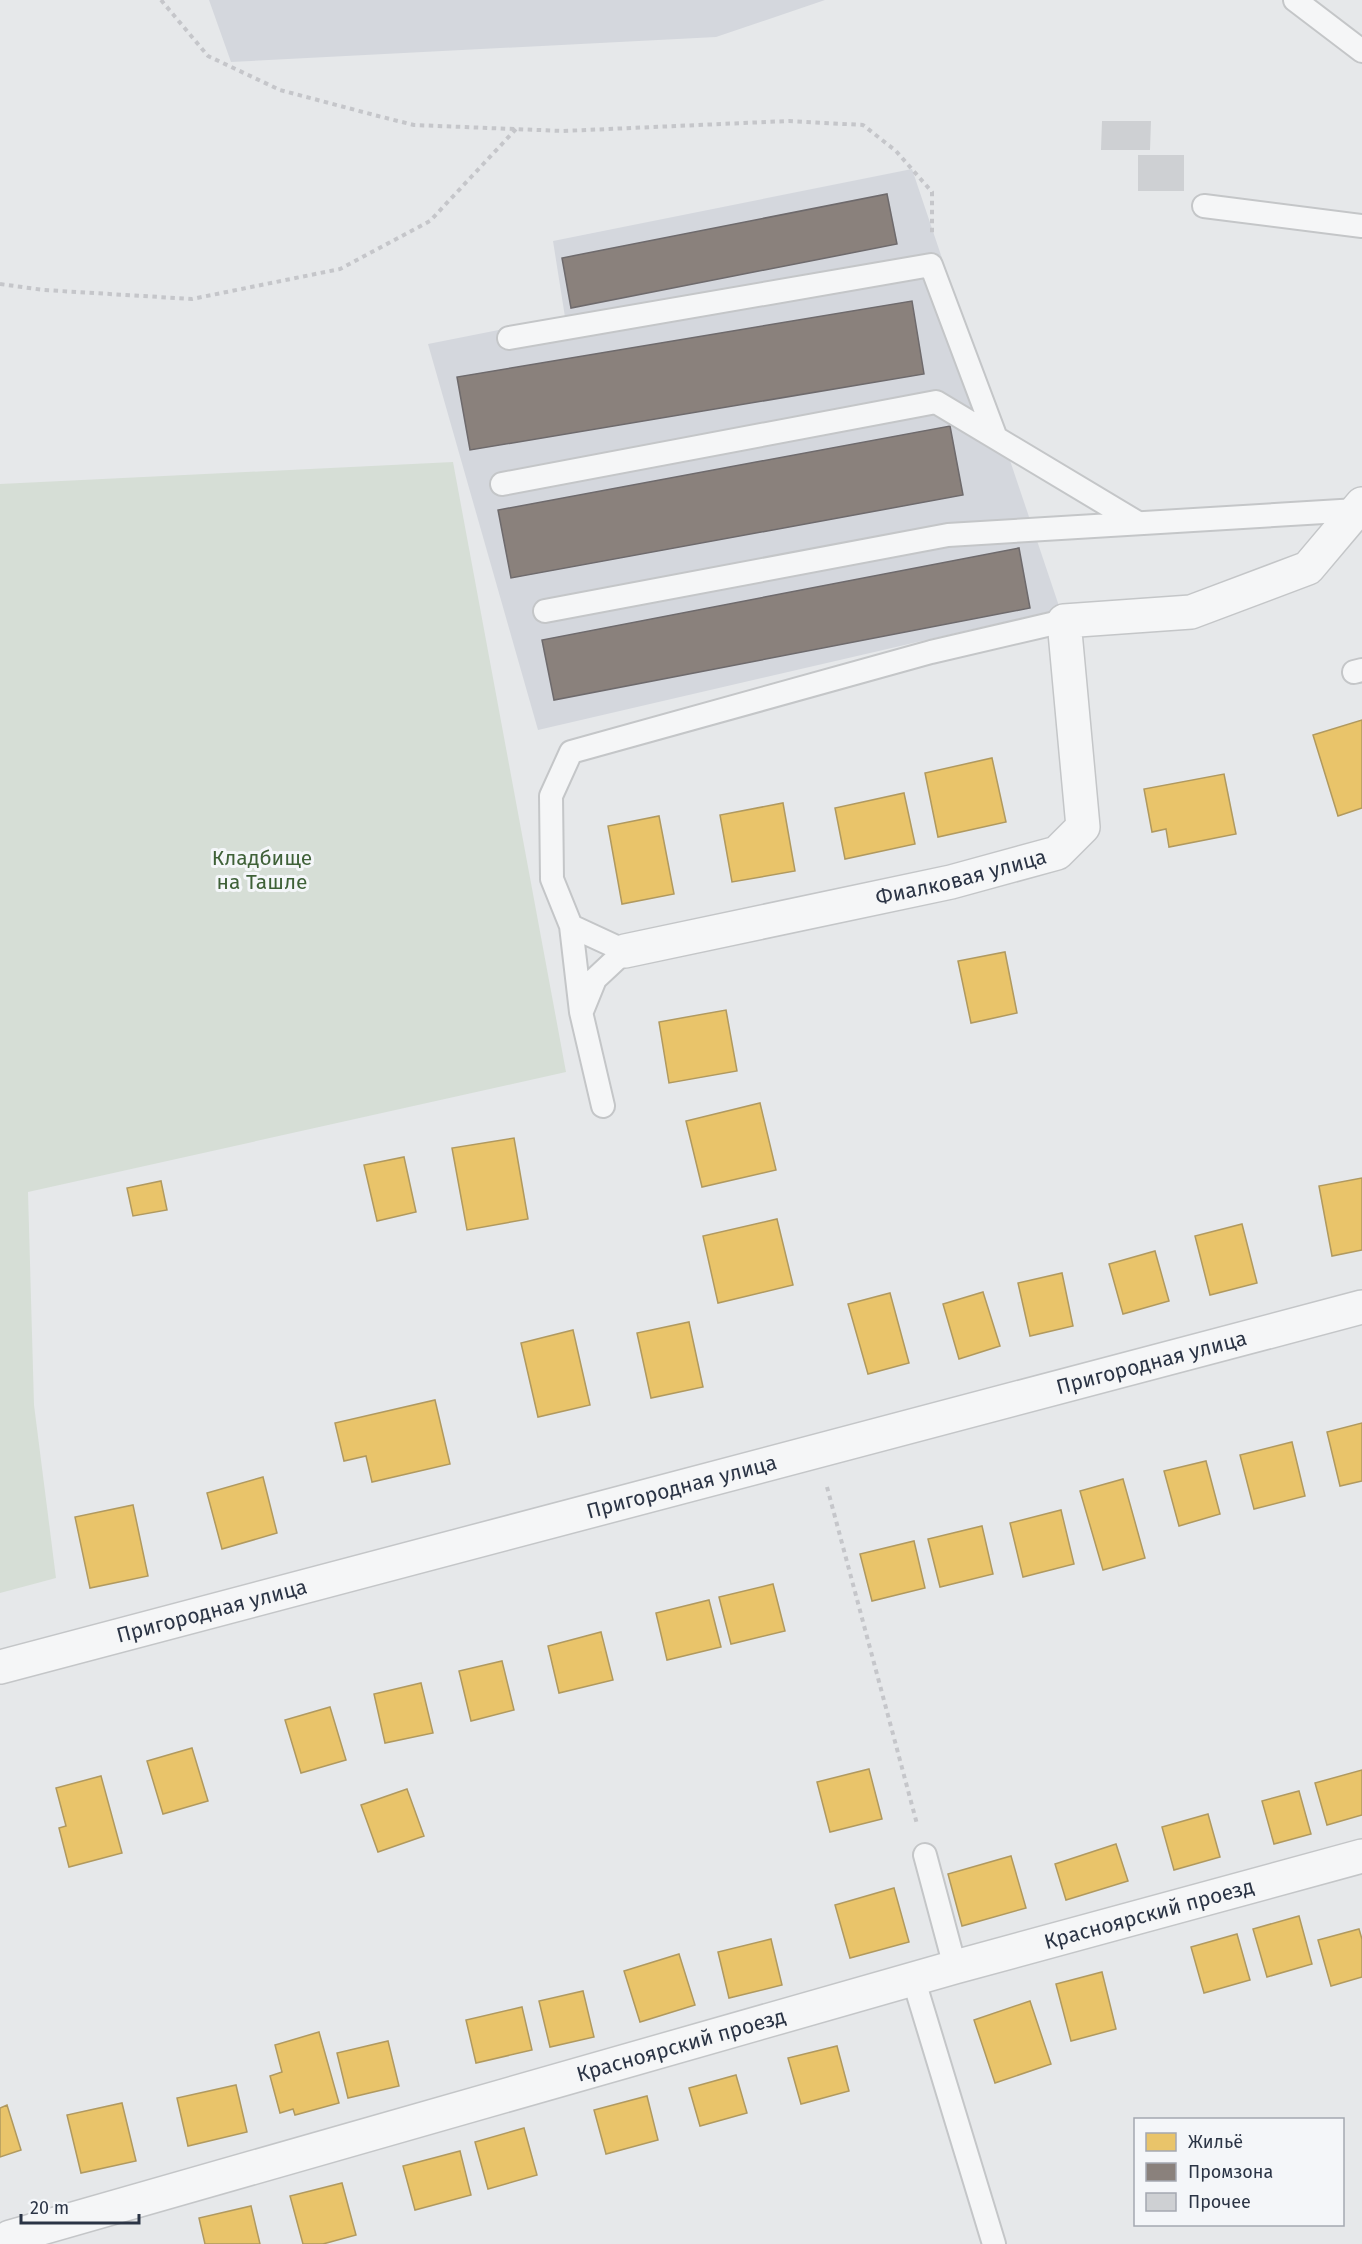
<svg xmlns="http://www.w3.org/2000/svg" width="1362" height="2244" font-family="'Fira Sans',sans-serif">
  <rect width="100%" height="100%" fill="#e6e8ea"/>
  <path fill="#d4d7dd" d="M 209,0 L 825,0 L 716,37 L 231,62 Z
    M 912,169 L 1060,609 L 538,730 L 428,344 L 565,317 L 553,241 Z"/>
  <path fill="#d6ded6" d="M 453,462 L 566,1072 L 28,1192 L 34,1405 L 56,1578 L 0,1593 L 0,484 Z"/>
  <path fill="#e9c46a" stroke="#b0995f" stroke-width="1.5" d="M 1362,720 L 1362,808 L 1338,816 L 1313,735 Z
    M 992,758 L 1006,822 L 938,837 L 925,773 Z
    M 1224,774 L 1236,834 L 1169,847 L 1166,829 L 1152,832 L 1144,789 Z
    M 904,793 L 915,844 L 845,859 L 835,808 Z
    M 783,803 L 795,871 L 732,882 L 720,815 Z
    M 659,816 L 674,894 L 622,904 L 608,826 Z
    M 1005,952 L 1017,1013 L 971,1023 L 958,961 Z
    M 726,1010 L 737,1071 L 669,1083 L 659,1022 Z
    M 760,1103 L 776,1170 L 702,1187 L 686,1121 Z
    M 514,1138 L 528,1219 L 467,1230 L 452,1148 Z
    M 404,1157 L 416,1212 L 377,1221 L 364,1165 Z
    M 1362,1178 L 1362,1250 L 1332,1256 L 1319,1186 Z
    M 161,1181 L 167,1210 L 133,1216 L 127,1188 Z
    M 777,1219 L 793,1285 L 718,1303 L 703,1236 Z
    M 1242,1224 L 1257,1283 L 1210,1295 L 1195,1236 Z
    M 1155,1251 L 1169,1301 L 1123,1314 L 1109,1264 Z
    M 1062,1273 L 1073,1326 L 1030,1336 L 1018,1283 Z
    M 983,1292 L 1000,1346 L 959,1359 L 943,1304 Z
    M 890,1293 L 909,1363 L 868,1374 L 848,1304 Z
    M 689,1322 L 703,1387 L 651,1398 L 637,1333 Z
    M 573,1330 L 590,1405 L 538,1417 L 521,1343 Z
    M 435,1400 L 450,1464 L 372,1482 L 366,1456 L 344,1461 L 335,1423 Z
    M 1362,1423 L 1362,1481 L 1340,1486 L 1327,1432 Z
    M 1292,1442 L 1305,1496 L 1254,1509 L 1240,1455 Z
    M 1206,1461 L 1220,1514 L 1179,1526 L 1164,1471 Z
    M 263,1477 L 277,1533 L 222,1549 L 207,1493 Z
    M 1123,1479 L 1145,1558 L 1103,1570 L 1080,1491 Z
    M 133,1505 L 148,1576 L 90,1588 L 75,1517 Z
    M 1061,1510 L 1074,1564 L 1023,1577 L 1010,1523 Z
    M 982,1526 L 993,1574 L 940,1587 L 928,1539 Z
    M 914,1541 L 925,1588 L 872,1601 L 860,1554 Z
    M 773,1584 L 785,1631 L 731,1644 L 719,1597 Z
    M 709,1600 L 721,1647 L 667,1660 L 656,1613 Z
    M 601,1632 L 613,1680 L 559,1693 L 548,1646 Z
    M 502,1661 L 514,1710 L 471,1721 L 459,1671 Z
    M 421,1683 L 433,1733 L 385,1743 L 374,1694 Z
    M 330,1707 L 346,1760 L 301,1773 L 285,1720 Z
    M 192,1748 L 208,1801 L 163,1814 L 147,1761 Z
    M 869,1769 L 882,1819 L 830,1832 L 817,1782 Z
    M 1362,1770 L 1362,1815 L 1327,1825 L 1315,1783 Z
    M 101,1776 L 122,1853 L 69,1867 L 59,1828 L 66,1826 L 56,1788 Z
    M 407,1789 L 424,1836 L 378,1852 L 361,1805 Z
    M 1299,1791 L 1311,1834 L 1274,1844 L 1262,1801 Z
    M 1208,1814 L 1220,1857 L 1174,1870 L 1162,1827 Z
    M 1116,1844 L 1128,1881 L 1066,1900 L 1055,1864 Z
    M 1011,1856 L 1026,1908 L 962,1926 L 948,1874 Z
    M 894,1888 L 909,1942 L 850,1958 L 835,1905 Z
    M 1299,1916 L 1312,1964 L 1267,1977 L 1253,1929 Z
    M 1359,1929 L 1362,1939 L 1362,1977 L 1331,1986 L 1318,1940 Z
    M 1237,1934 L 1250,1980 L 1204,1993 L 1191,1947 Z
    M 771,1939 L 782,1985 L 729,1998 L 718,1952 Z
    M 679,1954 L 695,2005 L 640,2022 L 624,1971 Z
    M 1102,1972 L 1116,2029 L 1071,2041 L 1056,1984 Z
    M 583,1991 L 594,2037 L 550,2047 L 539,2001 Z
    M 1030,2001 L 1051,2064 L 995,2083 L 974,2020 Z
    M 522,2007 L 532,2050 L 476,2063 L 466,2020 Z
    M 319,2032 L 339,2103 L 295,2115 L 293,2109 L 280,2113 L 270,2076 L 282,2072 L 275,2045 Z
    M 388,2041 L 399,2086 L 348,2098 L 337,2053 Z
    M 837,2046 L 849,2091 L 801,2104 L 788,2058 Z
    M 736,2075 L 747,2113 L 700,2126 L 689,2088 Z
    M 236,2085 L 247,2132 L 188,2146 L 177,2098 Z
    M 647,2096 L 658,2140 L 606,2154 L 594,2110 Z
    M 122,2103 L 136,2161 L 81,2173 L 67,2115 Z
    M 7,2105 L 21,2150 L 0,2157 L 0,2108 Z
    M 524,2128 L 537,2175 L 488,2189 L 475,2142 Z
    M 460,2151 L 471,2195 L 415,2210 L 403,2166 Z
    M 342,2183 L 356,2235 L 323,2244 L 303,2244 L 290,2196 Z
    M 251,2206 L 260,2244 L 205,2244 L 199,2218 Z"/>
  <path fill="#8a817c" stroke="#6e6a6c" stroke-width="1.5" d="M 887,194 L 897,244 L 571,308 L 562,258 Z
    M 912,301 L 924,374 L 470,450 L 457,377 Z
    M 950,426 L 963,495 L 511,578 L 498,510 Z
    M 1019,548 L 1030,608 L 554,700 L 542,640 Z"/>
  <path fill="#ced0d3" d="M 1102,121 L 1151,121 L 1150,150 L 1101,150 Z
    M 1138,155 L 1184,155 L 1184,191 L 1138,191 Z"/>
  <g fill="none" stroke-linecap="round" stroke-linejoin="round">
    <g stroke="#c4c6c8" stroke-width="26">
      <path id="service" d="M 1295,0 L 1362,51
        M 1204,206 L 1362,226
        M 509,338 L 931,265 L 996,438
        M 502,484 L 936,402 L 1138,523
        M 545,611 L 948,535 L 1357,510
        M 1354,672 L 1362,670
        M 571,926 L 625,951 L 595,979 L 582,1011
        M 603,1106 L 581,1012 L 571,926 L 552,879 L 551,796 L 571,752 L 931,652 L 1064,621
        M 925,1855 L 955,1967
        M 914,1981 L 994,2244"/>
    </g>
    <g stroke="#c4c6c8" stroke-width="36">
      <g id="minor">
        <path id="s1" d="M 625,951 L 951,882 L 1057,853 L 1083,827 L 1064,621 L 1191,612 L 1308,568 L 1362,504"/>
        <path id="s2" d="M 0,1667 L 1362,1307"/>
        <path id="s3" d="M 6,2244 L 10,2237 L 955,1967 L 1362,1856"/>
      </g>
    </g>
    <path stroke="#c5c6ca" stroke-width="4" stroke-dasharray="4.5 4.5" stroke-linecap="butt" d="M 161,0 L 208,56 L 280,90 L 378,116 L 414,125 L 563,131 L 789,121 L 863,125 L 896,151 L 932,192 L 932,234
      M 0,284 L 44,290 L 192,299 L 340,269 L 430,221 L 516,129
      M 827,1487 L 917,1824"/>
    <use href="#service" stroke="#f5f6f7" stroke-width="22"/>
    <use href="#minor" stroke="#f5f6f7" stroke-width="33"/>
  </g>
  <g text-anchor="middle" stroke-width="6" stroke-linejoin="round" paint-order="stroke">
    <g font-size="21" fill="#3f6138" stroke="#f4f6f9">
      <text x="262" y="865">Кладбище<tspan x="262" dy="24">на Ташле</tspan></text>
    </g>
    <g font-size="21" fill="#2b3445" stroke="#f4f6f9">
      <text dy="7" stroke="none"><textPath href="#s1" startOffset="344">Фиалковая улица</textPath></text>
      <text dy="7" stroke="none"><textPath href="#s2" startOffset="1191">Пригородная улица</textPath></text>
      <text dy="7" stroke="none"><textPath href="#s2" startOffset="705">Пригородная улица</textPath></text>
      <text dy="7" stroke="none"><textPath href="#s2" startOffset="219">Пригородная улица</textPath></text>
      <text dy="7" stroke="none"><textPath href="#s3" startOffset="1192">Красноярский проезд</textPath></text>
      <text dy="7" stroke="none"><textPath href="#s3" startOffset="706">Красноярский проезд</textPath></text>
    </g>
  </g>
  <rect x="1134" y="2118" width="210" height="108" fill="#f4f6f9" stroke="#a4a8b1" stroke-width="1.5"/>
  <rect x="1146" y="2133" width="30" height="18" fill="#e9c46a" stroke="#a4a8b1" stroke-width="1.5"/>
  <text x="1188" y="2148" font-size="18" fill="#2b3445">Жильё</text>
  <rect x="1146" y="2163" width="30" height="18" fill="#8a817c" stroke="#a4a8b1" stroke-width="1.5"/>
  <text x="1188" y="2178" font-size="18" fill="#2b3445">Промзона</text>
  <rect x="1146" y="2193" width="30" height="18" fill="#ced0d3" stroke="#a4a8b1" stroke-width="1.5"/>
  <text x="1188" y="2208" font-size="18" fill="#2b3445">Прочее</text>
  <path d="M21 2214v9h118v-9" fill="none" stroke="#2b3445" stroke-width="3"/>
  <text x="30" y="2214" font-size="18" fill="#2b3445" stroke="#f4f6f9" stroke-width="4.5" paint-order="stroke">20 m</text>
</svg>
